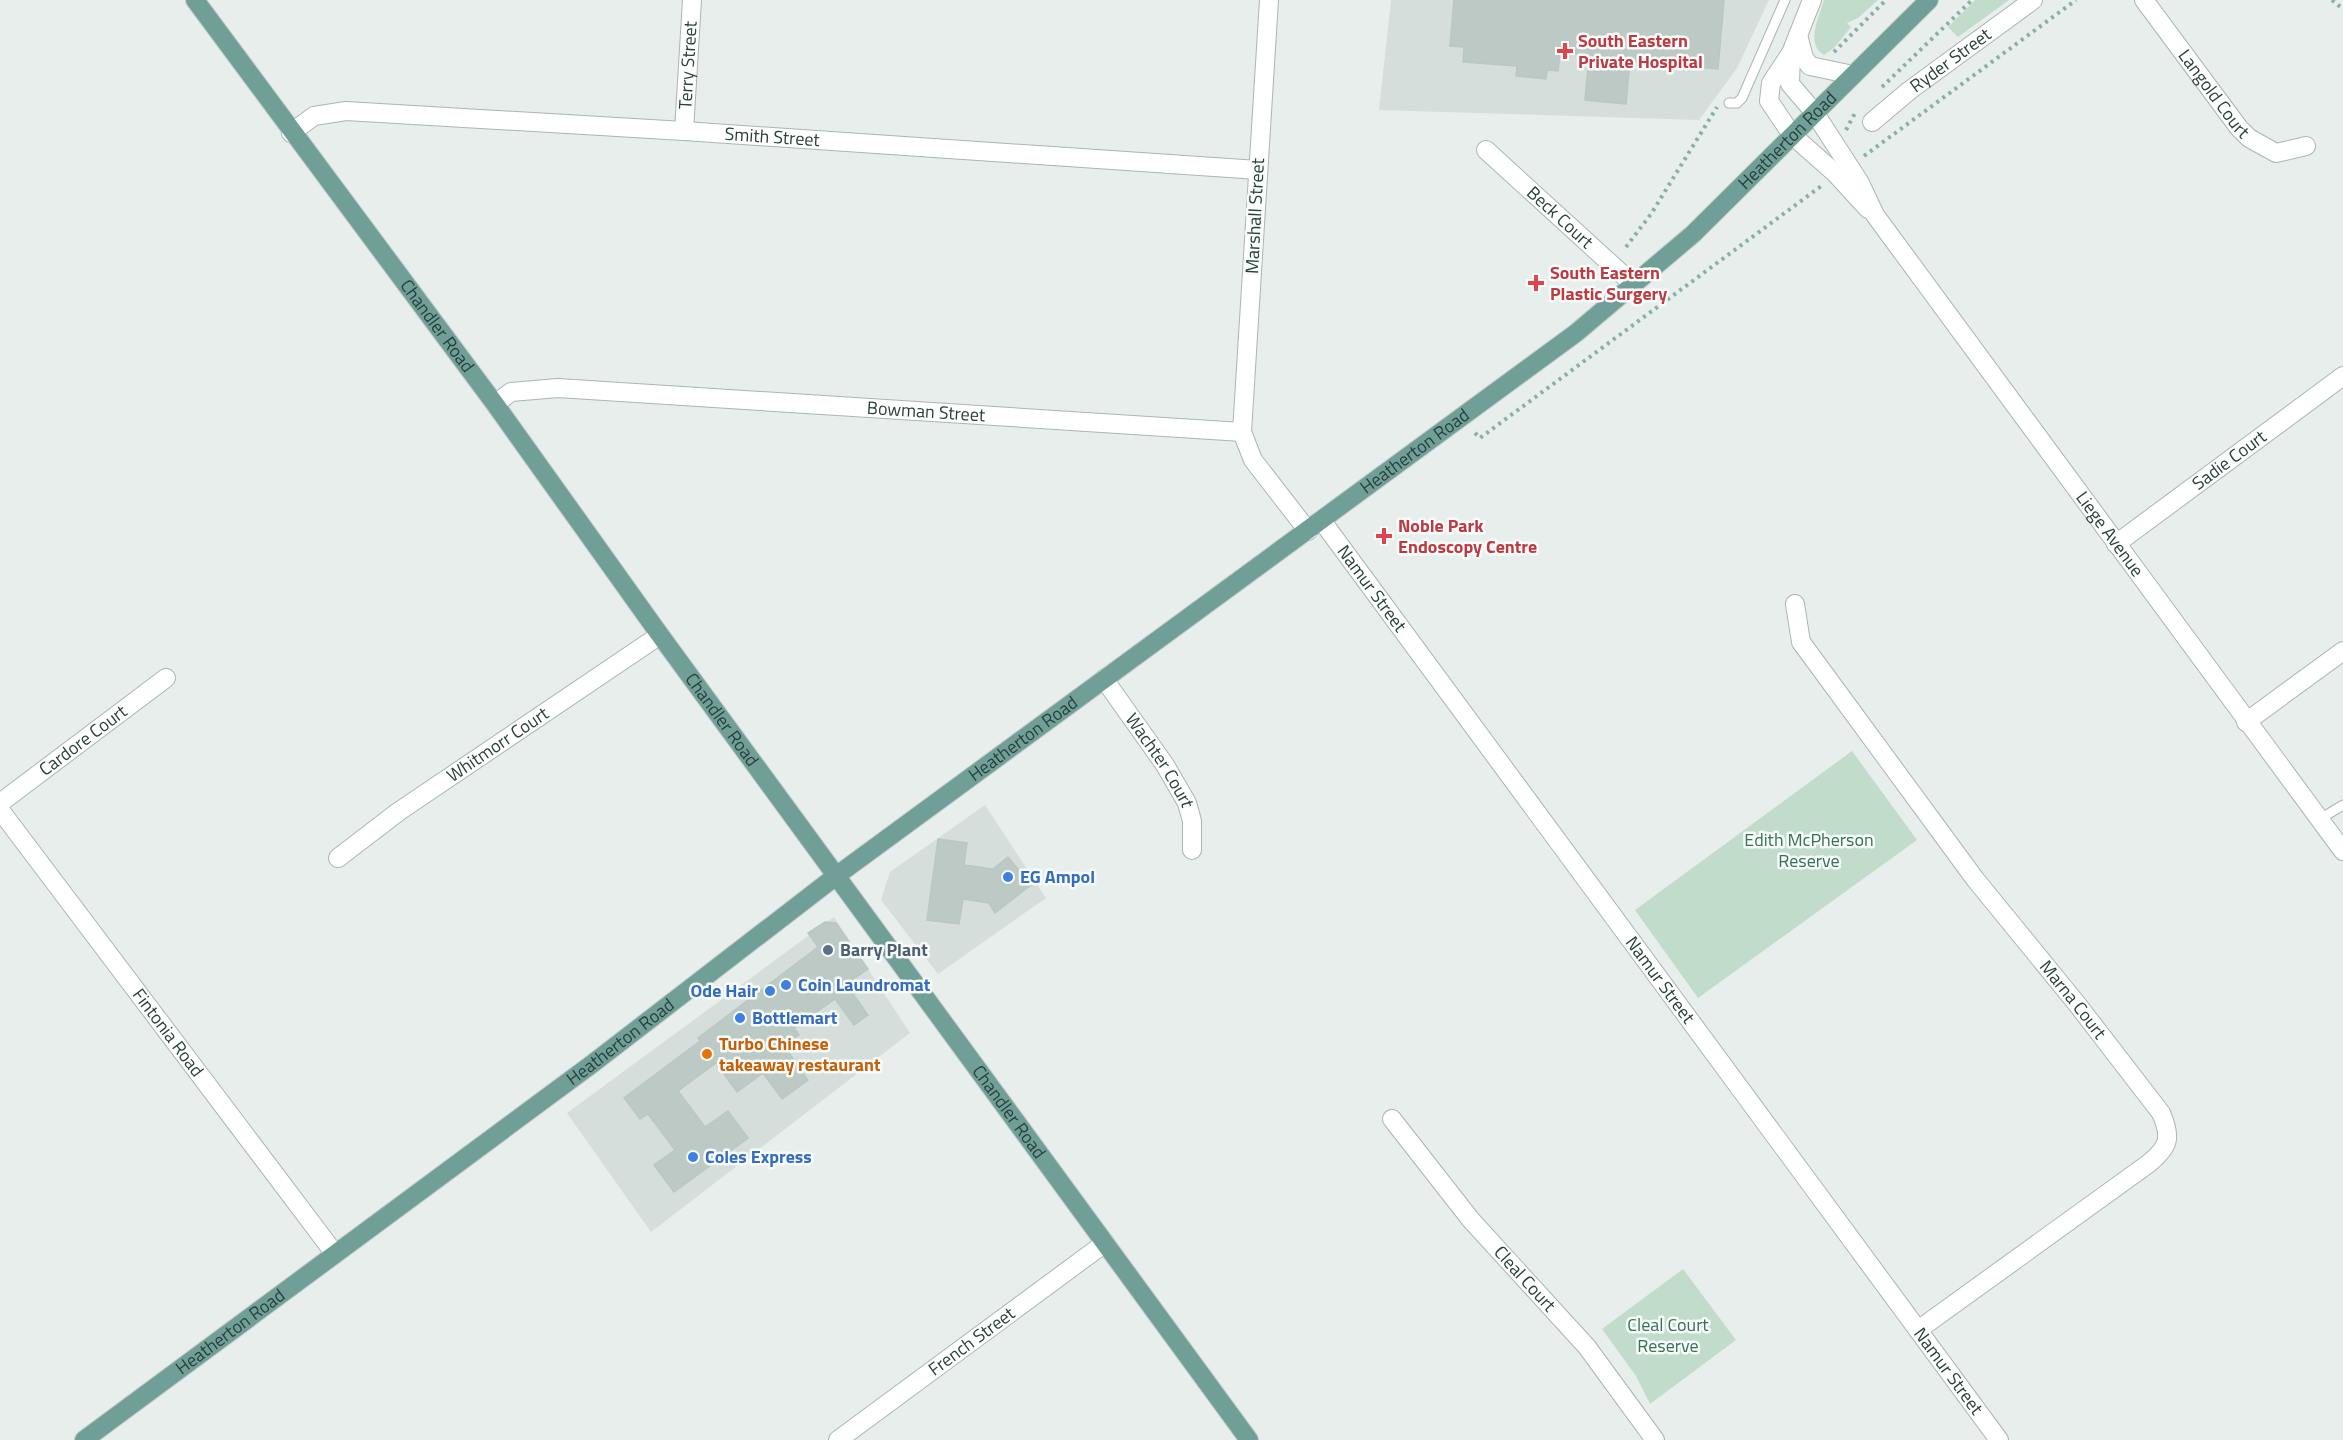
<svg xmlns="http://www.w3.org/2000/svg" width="2343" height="1440" font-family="'Titillium Web',sans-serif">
  <rect width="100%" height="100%" fill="#e7eeec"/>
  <path fill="#d5dedb" d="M 1391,0 L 1769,0 L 1737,68 L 1699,120 L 1379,110 Z
    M 985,805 L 1046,898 L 938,974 L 881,900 L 890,872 Z
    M 834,917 L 910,1033 L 651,1232 L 567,1113 Z"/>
  <path fill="#c2dccc" d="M 1824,0 L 1878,0 L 1858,18 L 1847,23 L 1851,27 L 1834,48 L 1824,55 C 1805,44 1819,17 1824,0 Z
    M 1975,0 L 2009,0 L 1958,37 L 1948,27 Z
    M 1852,751 L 1917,840 L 1698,998 L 1635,910 Z
    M 1683,1269 L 1736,1340 L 1650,1404 L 1636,1376 L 1602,1329 Z"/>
  <path fill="#bcc9c5" stroke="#bac7c3" stroke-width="1.5" d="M 1454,0 L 1724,0 L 1718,69 L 1630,61 L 1626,104 L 1585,100 L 1589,55 L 1560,53 L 1558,71 L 1547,70 L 1546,79 L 1516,76 L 1517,66 L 1463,62 L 1464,47 L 1450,46 Z
    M 938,839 L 967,843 L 964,865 L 993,869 L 1008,857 L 1031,885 L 995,913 L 989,903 L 963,899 L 959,924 L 927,920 Z
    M 825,922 L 836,923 L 868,969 L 846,984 L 868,1015 L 854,1025 L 835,999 L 794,1028 L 799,1035 L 784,1046 L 808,1080 L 782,1099 L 763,1073 L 737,1092 L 716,1063 L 678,1091 L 705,1127 L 728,1111 L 748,1138 L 674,1192 L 654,1165 L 675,1150 L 648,1114 L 640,1119 L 624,1098 L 700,1041 L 698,1038 L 818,947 L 808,933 Z"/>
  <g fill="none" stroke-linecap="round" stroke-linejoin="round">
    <g stroke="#aab6b3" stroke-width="11">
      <path id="lane" d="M 1729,103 L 1737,103 L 1742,98 L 1785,0
        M 2320,819 L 2343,805"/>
    </g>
    <g stroke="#aab6b3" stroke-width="20">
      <g id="street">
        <path d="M 1269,0 L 1242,432 L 1253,460 L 1308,531"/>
        <path d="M 1812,0 L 1791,53 L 1771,83 L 1769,101 L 1792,135 L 1835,173 L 1868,209"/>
        <path id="s1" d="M 2144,0 L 2239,128 L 2249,138 L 2276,153 L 2306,146"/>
        <path d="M 1798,35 L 1804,58 L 1810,66 L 1853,75"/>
        <path id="s2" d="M 1791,53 L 1790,84 L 1814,112 L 1860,183 L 1875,215 L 2343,851"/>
        <path id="s3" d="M 1872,122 L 1910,90 L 2033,0"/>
        <path id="s4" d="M 684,131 L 692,0"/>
        <path id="s5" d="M 291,133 L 314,116 L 346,111 L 684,131 L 1258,170"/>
        <path id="s6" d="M 1486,150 L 1634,285"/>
        <path id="s7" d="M 495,404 L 511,392 L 558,388 L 1242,432"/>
        <path id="s8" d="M 1322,521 L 1999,1440"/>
        <path id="s9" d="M 2116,544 L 2343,376"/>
        <path id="s10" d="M 1795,604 L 1801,642 L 1975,879 L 2077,1004 L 2161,1113 C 2172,1138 2169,1147 2148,1164 L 1918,1330"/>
        <path id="s11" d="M 1104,679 L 1165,765 L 1187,803 L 1192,821 L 1192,850"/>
        <path d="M 2246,722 L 2343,651"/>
        <path id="s12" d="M 0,803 L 166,678"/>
        <path id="s13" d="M 0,810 L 335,1254"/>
        <path id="s14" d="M 338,858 L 398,812 L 660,635"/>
        <path id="s15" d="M 1392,1119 L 1471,1220 L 1587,1347 L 1655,1440"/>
        <path id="s16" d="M 838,1440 L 1105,1243"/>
      </g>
    </g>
    <g stroke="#c3c9c8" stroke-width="20">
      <g id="primary">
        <path id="s17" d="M 195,0 L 495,404 L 660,635 L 1249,1440"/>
        <path id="s18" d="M 84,1440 L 592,1064 L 836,876 L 1576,333 L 1693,234 L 1929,0"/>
      </g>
    </g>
    <path stroke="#8baea7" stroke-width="4" stroke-dasharray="3 4.5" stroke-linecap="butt" d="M 2332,0 L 2343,9
      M 1834,52 L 1886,0
      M 1882,87 L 1972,0
      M 1846,130 L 1855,113
      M 1864,156 L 2076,0
      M 1626,247 L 1651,214 L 1717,107
      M 1475,433 L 1480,438 L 1824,184"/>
    <use href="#lane" stroke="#fff" stroke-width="9"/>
    <use href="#street" stroke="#fff" stroke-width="18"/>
    <use href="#primary" stroke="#709f98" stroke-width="18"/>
  </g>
  <g fill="#e0444e" stroke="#f7fbf9" stroke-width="2">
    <path d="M1562 42h6v6h6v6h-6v6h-6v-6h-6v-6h6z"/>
    <path d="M1533 274h6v6h6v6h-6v6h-6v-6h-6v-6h6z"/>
    <path d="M1381 527h6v6h6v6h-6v6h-6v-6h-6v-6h6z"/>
  </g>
  <g fill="#3f7fe0" stroke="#f7fbf9" stroke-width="2">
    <circle cx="1008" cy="877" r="6"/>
    <circle cx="786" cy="985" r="6"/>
    <circle cx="770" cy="991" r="6"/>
    <circle cx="740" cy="1018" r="6"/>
    <circle cx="693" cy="1157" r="6"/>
  </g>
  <circle fill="#5c6f8a" stroke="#f7fbf9" stroke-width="2" cx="828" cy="950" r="6"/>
  <circle fill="#e8710a" stroke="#f7fbf9" stroke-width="2" cx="707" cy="1054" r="6"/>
  <g text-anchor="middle" stroke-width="5" stroke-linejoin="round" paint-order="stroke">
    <g font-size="18" font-weight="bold" fill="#be3a42" stroke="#f7fbf9" text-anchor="start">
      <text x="1578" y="47">South Eastern<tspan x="1578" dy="21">Private Hospital</tspan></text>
      <text x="1550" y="279">South Eastern<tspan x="1550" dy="21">Plastic Surgery</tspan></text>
      <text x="1398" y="532">Noble Park<tspan x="1398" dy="21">Endoscopy Centre</tspan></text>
    </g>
    <g font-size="18" fill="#273f3b" stroke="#f7fbf9">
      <text dy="6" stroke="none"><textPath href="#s3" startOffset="100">Ryder Street</textPath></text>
      <text dy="6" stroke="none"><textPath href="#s4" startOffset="66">Terry Street</textPath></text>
      <text dy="6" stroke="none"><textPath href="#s1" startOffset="117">Langold Court</textPath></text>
      <text dy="6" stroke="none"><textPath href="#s5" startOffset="488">Smith Street</textPath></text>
      <text dy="6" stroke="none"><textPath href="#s18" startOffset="2144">Heatherton Road</textPath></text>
      <text transform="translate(1255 216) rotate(-87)" y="6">Marshall Street</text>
      <text dy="6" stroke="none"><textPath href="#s6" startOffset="100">Beck Court</textPath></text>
      <text dy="6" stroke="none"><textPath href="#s17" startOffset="406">Chandler Road</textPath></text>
      <text dy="6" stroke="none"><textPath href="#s7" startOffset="436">Bowman Street</textPath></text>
      <text dy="6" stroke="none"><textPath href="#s18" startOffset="1658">Heatherton Road</textPath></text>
      <text dy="6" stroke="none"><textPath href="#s9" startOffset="141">Sadie Court</textPath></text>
      <text dy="6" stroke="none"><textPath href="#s2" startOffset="584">Liege Avenue</textPath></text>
      <text dy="6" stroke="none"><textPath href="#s8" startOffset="84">Namur Street</textPath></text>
      <text dy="6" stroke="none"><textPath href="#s17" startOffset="892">Chandler Road</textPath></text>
      <text dy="6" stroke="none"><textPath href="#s18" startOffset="1172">Heatherton Road</textPath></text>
      <text dy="6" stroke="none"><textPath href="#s12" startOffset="104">Cardore Court</textPath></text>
      <text dy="6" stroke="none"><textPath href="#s14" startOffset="196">Whitmorr Court</textPath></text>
      <text dy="6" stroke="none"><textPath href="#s11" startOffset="99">Wachter Court</textPath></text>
      <text dy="6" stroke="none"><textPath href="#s8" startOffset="570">Namur Street</textPath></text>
      <text dy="6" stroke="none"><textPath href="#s10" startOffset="488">Marna Court</textPath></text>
      <text dy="6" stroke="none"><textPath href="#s13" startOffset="279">Fintonia Road</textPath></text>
      <text dy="6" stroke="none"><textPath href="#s18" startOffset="668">Heatherton Road</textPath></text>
      <text dy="6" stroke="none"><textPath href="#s17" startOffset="1378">Chandler Road</textPath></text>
      <text dy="6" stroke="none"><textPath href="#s15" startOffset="208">Cleal Court</textPath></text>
      <text dy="6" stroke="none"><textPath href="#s18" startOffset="182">Heatherton Road</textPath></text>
      <text dy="6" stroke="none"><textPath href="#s16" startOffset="166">French Street</textPath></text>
      <text dy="6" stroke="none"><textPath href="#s8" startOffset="1056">Namur Street</textPath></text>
    </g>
    <g font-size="18" fill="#357253" stroke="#f7fbf9">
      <text x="1809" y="846">Edith McPherson<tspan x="1809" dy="21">Reserve</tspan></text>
      <text x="1668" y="1331">Cleal Court<tspan x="1668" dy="21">Reserve</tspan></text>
    </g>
    <g font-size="18" font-weight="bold" fill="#366cbe" stroke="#f7fbf9" text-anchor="start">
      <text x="1020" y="883">EG Ampol</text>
      <text x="798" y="991">Coin Laundromat</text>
      <text x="758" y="997" text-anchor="end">Ode Hair</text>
      <text x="752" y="1024">Bottlemart</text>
      <text x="705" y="1163">Coles Express</text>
    </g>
    <g font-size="18" font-weight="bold" fill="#4e5e75" stroke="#f7fbf9" text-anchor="start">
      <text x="840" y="956">Barry Plant</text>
    </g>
    <g font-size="18" font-weight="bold" fill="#c56008" stroke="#f7fbf9" text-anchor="start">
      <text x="719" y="1050">Turbo Chinese<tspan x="719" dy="21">takeaway restaurant</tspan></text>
    </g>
  </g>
</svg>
